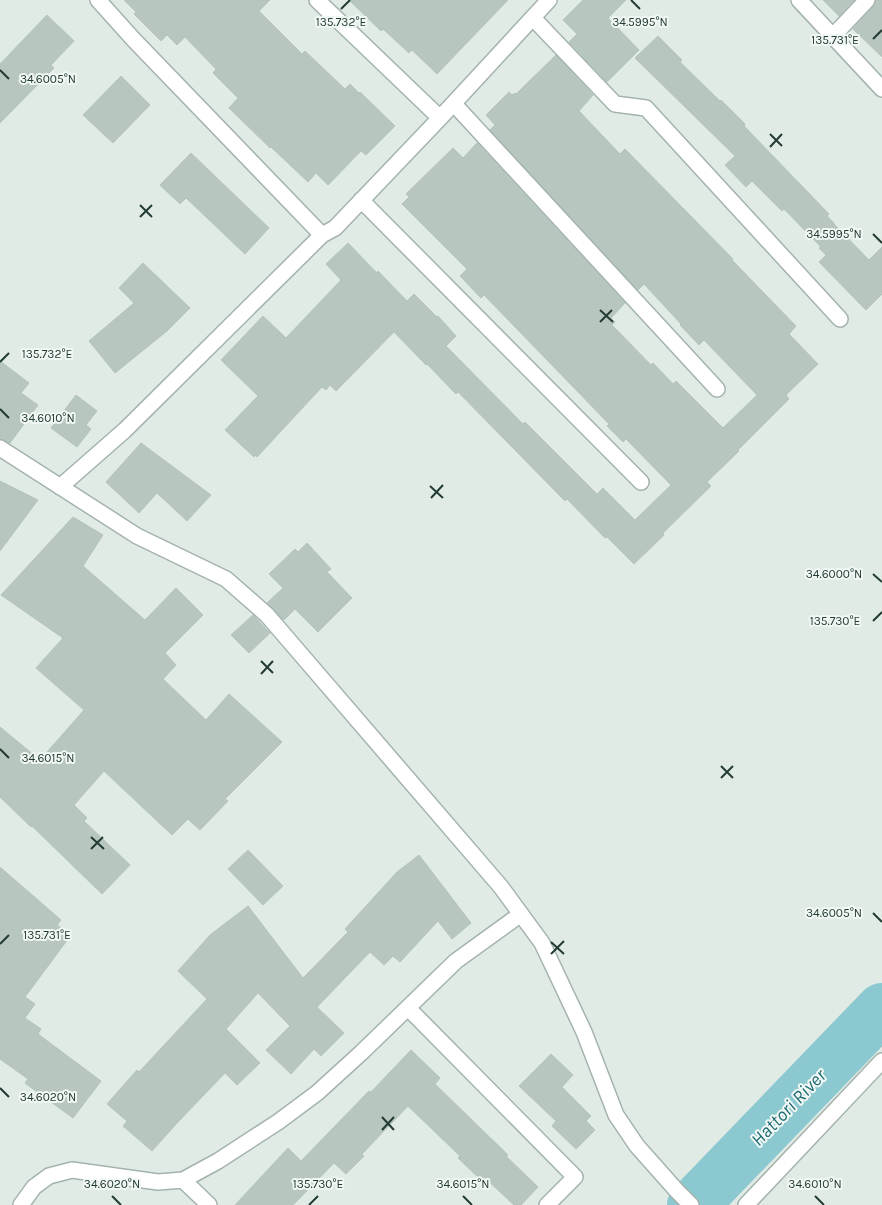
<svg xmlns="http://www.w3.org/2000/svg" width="882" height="1205" font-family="Karla,sans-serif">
  <rect width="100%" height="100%" fill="#e1ebe6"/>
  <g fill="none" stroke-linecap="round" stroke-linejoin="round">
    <path stroke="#8bc8cf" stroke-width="52" d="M 693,1205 L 882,1009"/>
  </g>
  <path fill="#b7c6bf" stroke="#b4c4bd" d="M 124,0 L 270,0 L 259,11 L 302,54 L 305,51 L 345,89 L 350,84 L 359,93 L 360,92 L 395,126 L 366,155 L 361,151 L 328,185 L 316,173 L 308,182 L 271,147 L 270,148 L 229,108 L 238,98 L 213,73 L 216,69 L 185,37 L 177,45 L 167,35 L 161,41 L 134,14 L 136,12 Z
    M 349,0 L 508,0 L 437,74 L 412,50 L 409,53 L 383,29 L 381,31 Z
    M 583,0 L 626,0 L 608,18 L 639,50 L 607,82 L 569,42 L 577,34 L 563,20 Z
    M 823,0 L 854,0 L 839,16 Z
    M 876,0 L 882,0 L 882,57 L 853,29 L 874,6 Z
    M 47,15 L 74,41 L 51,65 L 54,68 L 0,123 L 0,64 Z
    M 658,36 L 682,60 L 680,62 L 720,101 L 721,100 L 745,124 L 744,126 L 829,214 L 827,216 L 834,223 L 834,224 L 869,260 L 882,247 L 882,294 L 866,310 L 819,262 L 826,255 L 819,248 L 821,247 L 784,209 L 782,211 L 752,181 L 746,187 L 725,165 L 735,156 L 635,58 Z
    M 556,55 L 593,95 L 579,111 L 620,154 L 625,149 L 733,259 L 732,260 L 796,326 L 789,334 L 818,364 L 786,395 L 789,399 L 738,450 L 739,451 L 707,482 L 711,486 L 663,533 L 664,535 L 634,564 L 607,537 L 605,538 L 567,499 L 565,501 L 458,392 L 456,394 L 427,364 L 426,365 L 394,332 L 336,391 L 330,385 L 326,390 L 322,387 L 257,457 L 255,455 L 254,457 L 225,430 L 258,396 L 221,360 L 263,316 L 286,338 L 341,280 L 326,264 L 348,243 L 377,273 L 378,271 L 407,301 L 414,294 L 437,317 L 438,316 L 456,336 L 446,346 L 523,424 L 525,422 L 597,494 L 603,488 L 635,520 L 671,485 L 626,439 L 623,442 L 607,426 L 609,424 L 484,295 L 481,298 L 460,276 L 467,269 L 402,204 L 409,197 L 406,194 L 453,148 L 463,158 L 477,143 L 625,303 L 611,318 L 615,322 L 612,325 L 651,365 L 653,363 L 673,384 L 676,381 L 723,428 L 757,395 L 704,340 L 699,345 L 680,325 L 681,324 L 644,284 L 638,290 L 490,130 L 495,125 L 486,115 L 509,92 L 512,95 L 515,93 L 516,94 Z
    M 121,76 L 150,105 L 113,143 L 83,115 Z
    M 191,153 L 269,228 L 245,254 L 186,198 L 180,204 L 160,185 Z
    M 143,263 L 190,308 L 167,331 L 115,373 L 89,341 L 134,303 L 119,288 Z
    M 0,361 L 29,383 L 21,393 L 38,405 L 10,443 L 0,439 Z
    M 76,395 L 97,411 L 86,425 L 91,429 L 77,447 L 51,428 Z
    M 141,443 L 211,495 L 187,521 L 157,493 L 139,513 L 106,482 Z
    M 0,481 L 38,500 L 0,551 Z
    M 73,517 L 103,535 L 83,566 L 145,620 L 176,588 L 203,615 L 165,653 L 176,665 L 163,679 L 206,720 L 229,694 L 282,742 L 225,799 L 228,801 L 200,830 L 188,819 L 172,835 L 104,771 L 74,805 L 87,818 L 84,821 L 130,865 L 102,894 L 32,826 L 31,827 L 0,797 L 0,727 L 40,760 L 84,710 L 36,668 L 63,638 L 1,595 Z
    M 307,543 L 331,569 L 327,572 L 352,598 L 318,632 L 295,609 L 284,620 L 267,603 L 283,588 L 269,574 L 295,549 L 298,552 Z
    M 253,615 L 270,633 L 249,653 L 231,635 Z
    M 248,850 L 283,886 L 263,905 L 228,869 Z
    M 419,855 L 471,923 L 452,939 L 438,921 L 400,962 L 393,956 L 384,965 L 370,952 L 317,1007 L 344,1033 L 321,1056 L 314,1049 L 291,1074 L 266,1050 L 290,1026 L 258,993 L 226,1029 L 260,1063 L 237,1085 L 225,1073 L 178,1122 L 152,1151 L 123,1126 L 127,1121 L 107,1104 L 137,1070 L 139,1072 L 207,999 L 178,971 L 210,935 L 248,906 L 303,978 L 348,932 L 345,929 L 397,872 Z
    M 0,867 L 61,920 L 57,925 L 71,935 L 25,997 L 35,1004 L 25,1018 L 41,1029 L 38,1034 L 101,1081 L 73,1118 L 25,1083 L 28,1079 L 0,1059 Z
    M 411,1050 L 440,1078 L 435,1084 L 508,1155 L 506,1156 L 538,1187 L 521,1205 L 514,1205 L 485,1178 L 482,1181 L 458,1158 L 460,1156 L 408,1106 L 362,1154 L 364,1156 L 346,1174 L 334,1163 L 293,1205 L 235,1205 L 288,1148 L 301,1161 L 369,1091 L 371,1092 Z
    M 551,1054 L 573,1075 L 562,1087 L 591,1116 L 586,1121 L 595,1130 L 576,1149 L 552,1126 L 556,1121 L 519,1086 Z"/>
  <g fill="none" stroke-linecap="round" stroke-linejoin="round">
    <g stroke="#a4b3ad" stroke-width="18">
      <path id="minor" d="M 98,0 L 134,40 L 322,235
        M 317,0 L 440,118
        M 799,0 L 882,89
        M 533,18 L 615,104 L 646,108 L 840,319
        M 833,36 L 867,0
        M 454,104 L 717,389
        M 361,200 L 641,482
        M 0,448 L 137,536 L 226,579 L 267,615 L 501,887 L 542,943 L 584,1032 L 616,1115 L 637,1146 L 677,1191 L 691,1205
        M 60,487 L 125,430 L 322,235 L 335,228 L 440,118 L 549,0
        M 408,1008 L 575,1177 L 547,1205
        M 183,1180 L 209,1205
        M 21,1205 L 34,1187 L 49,1176 L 72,1170 L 158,1182 L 183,1180 L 218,1161 L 278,1122 L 317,1093 L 361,1053 L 456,961 L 521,914
        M 746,1205 L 882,1061"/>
    </g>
    <use href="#minor" stroke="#fff" stroke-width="15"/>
  </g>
  <path fill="none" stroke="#223b33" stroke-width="2" d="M 631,0 L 640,9M 341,9 L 350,0M 873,39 L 882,30M 0,70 L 9,79M 770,134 L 782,146M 770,147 L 782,134M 140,205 L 152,217M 140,217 L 152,205M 873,234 L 882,243M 600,310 L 613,322M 600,322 L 612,310M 0,362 L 9,353M 0,409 L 9,418M 430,486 L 443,498M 431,498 L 443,485M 873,574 L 882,582M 873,621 L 882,612M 261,661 L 273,673M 261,674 L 273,661M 0,749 L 9,758M 721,766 L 733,778M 721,778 L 733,766M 91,837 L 104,849M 91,849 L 103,837M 873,913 L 882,922M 551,942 L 564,954M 0,944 L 9,935M 551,954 L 564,941M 0,1088 L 9,1097M 382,1117 L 394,1130M 382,1130 L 394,1117M 112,1196 L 121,1205M 463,1196 L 472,1205M 815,1196 L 824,1205M 309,1205 L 318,1196"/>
  <g text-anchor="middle" stroke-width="4" stroke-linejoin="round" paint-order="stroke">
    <g font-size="19" font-style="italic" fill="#1e6b75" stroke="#f1f8f4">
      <text transform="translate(788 1107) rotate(-46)" y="7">Hattori River</text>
    </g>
  </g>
  <g font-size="12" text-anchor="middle" fill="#223b33" stroke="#f1f8f4" stroke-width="4" stroke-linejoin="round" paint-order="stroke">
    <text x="640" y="26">34.5995°N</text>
    <text x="341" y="26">135.732°E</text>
    <text x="835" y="44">135.731°E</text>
    <text x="48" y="83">34.6005°N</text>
    <text x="834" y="238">34.5995°N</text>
    <text x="47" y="358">135.732°E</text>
    <text x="48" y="422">34.6010°N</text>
    <text x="834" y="578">34.6000°N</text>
    <text x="835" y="625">135.730°E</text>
    <text x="48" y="762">34.6015°N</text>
    <text x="834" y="917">34.6005°N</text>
    <text x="47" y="939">135.731°E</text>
    <text x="48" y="1101">34.6020°N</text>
    <text x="318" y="1188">135.730°E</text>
    <text x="112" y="1188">34.6020°N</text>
    <text x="463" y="1188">34.6015°N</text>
    <text x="815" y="1188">34.6010°N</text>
  </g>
</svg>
